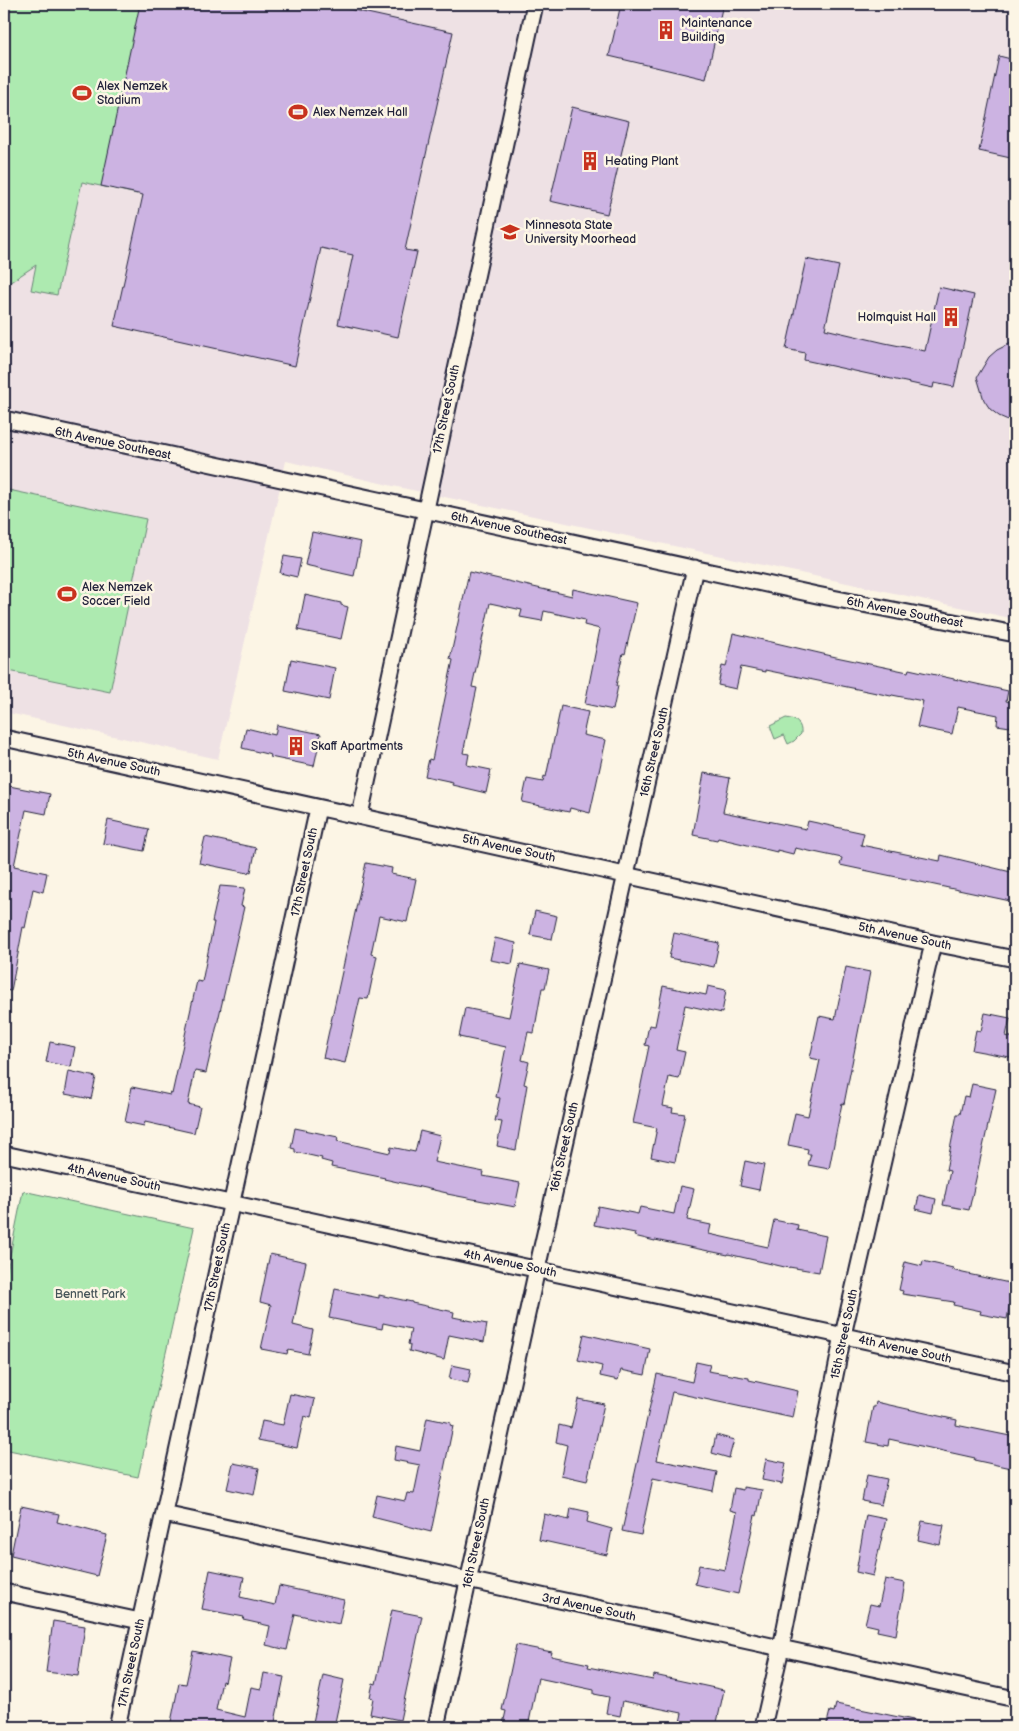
<svg xmlns="http://www.w3.org/2000/svg" width="1019" height="1731" font-family="'Balsamiq Sans',sans-serif">
  <rect width="100%" height="100%" fill="#fcf5e5"/>
  <filter id="ink" filterUnits="userSpaceOnUse"><feTurbulence type="fractalNoise" baseFrequency=".02" numOctaves="2"/><feDisplacementMap in="SourceGraphic" scale="10" xChannelSelector="R" yChannelSelector="G"/><feConvolveMatrix kernelMatrix="1 2 1 2 8 2 1 2 1" color-interpolation-filters="sRGB"/></filter>
  <g filter="url(#ink)">
    <path fill="#eee1e4" d="M 4,4 L 1015,4 L 1015,619 L 393,486 L 286,461 L 218,759 L 4,712 Z"/>
    <path fill="#adeab0" stroke="#688676" d="M 4,4 L 179,4 L 137,194 L 82,182 L 57,295 L 31,290 L 36,265 L 9,283 L 4,283 Z
      M 4,489 L 146,519 L 110,692 L 4,670 Z
      M 786,718 C 796,719 802,724 801,734 L 794,741 L 788,744 L 784,735 L 775,739 L 770,726 Z
      M 23,1191 L 194,1228 L 138,1477 L 4,1449 L 4,1285 Z"/>
    <path fill="#ccb3e2" stroke="#22223b" d="M 140,4 L 341,4 L 340,7 L 453,32 L 405,250 L 417,252 L 398,337 L 338,324 L 353,255 L 321,248 L 295,366 L 114,326 L 143,195 L 101,186 Z
      M 621,4 L 723,4 L 706,79 L 609,56 Z
      M 999,56 L 1015,60 L 1015,159 L 979,151 Z
      M 572,107 L 629,121 L 607,214 L 550,201 Z
      M 806,259 L 839,266 L 825,329 L 885,343 L 925,351 L 939,287 L 974,295 L 954,387 L 934,383 L 933,388 L 804,360 L 805,353 L 786,349 Z
      M 1015,341 L 1015,423 L 999,416 L 990,409 L 984,400 L 977,377 L 989,357 L 997,350 Z
      M 312,532 L 361,542 L 354,576 L 305,565 Z
      M 284,556 L 301,559 L 297,577 L 280,573 Z
      M 469,572 L 572,596 L 573,589 L 637,603 L 625,654 L 623,653 L 616,686 L 618,686 L 613,710 L 585,704 L 600,629 L 584,625 L 585,620 L 544,611 L 542,621 L 520,617 L 522,610 L 490,603 L 472,687 L 477,688 L 463,753 L 469,754 L 467,765 L 491,770 L 486,793 L 452,785 L 453,782 L 425,776 L 429,759 L 432,760 L 453,660 L 450,659 Z
      M 305,595 L 341,603 L 341,605 L 348,607 L 341,639 L 298,630 Z
      M 733,633 L 836,657 L 908,672 L 909,669 L 1008,691 L 1006,701 L 1015,703 L 1010,727 L 997,725 L 998,715 L 958,707 L 952,734 L 917,727 L 923,701 L 892,695 L 891,696 L 765,670 L 765,672 L 741,667 L 736,689 L 718,685 L 722,666 L 726,667 Z
      M 291,659 L 335,668 L 329,700 L 285,691 Z
      M 561,706 L 588,712 L 583,735 L 606,740 L 590,813 L 570,808 L 569,812 L 522,802 L 527,779 L 543,782 L 544,776 L 546,777 Z
      M 277,725 L 321,734 L 314,766 L 270,757 L 271,755 L 242,748 L 246,728 L 275,735 Z
      M 704,773 L 730,778 L 723,812 L 806,829 L 808,821 L 864,833 L 861,845 L 940,861 L 941,855 L 1015,873 L 1015,902 L 840,865 L 842,858 L 795,848 L 793,854 L 777,850 L 777,852 L 718,838 L 717,840 L 693,835 Z
      M 4,785 L 50,794 L 46,814 L 26,810 L 14,866 L 47,873 L 43,892 L 33,889 L 25,928 L 23,927 L 11,991 L 4,990 L 4,923 L 7,904 L 4,903 Z
      M 108,820 L 149,829 L 144,851 L 103,843 Z
      M 205,837 L 256,848 L 251,872 L 249,871 L 248,873 L 199,863 Z
      M 366,863 L 392,868 L 391,874 L 416,879 L 407,922 L 379,916 L 371,954 L 377,956 L 368,999 L 360,998 L 345,1063 L 323,1058 Z
      M 220,886 L 245,888 L 241,906 L 244,907 L 206,1073 L 195,1071 L 188,1104 L 200,1107 L 194,1133 L 145,1122 L 144,1126 L 125,1122 L 132,1087 L 170,1095 L 170,1093 L 172,1094 L 197,981 L 202,982 L 214,922 L 212,922 Z
      M 535,911 L 557,916 L 552,939 L 530,935 Z
      M 674,933 L 719,943 L 714,967 L 669,958 Z
      M 495,938 L 516,943 L 512,964 L 490,960 Z
      M 520,964 L 549,970 L 545,988 L 542,988 L 534,1033 L 528,1032 L 522,1060 L 529,1062 L 524,1084 L 527,1085 L 516,1150 L 497,1146 L 502,1122 L 495,1121 L 500,1098 L 496,1097 L 506,1047 L 459,1037 L 465,1008 L 509,1017 Z
      M 846,967 L 870,972 L 844,1104 L 842,1103 L 829,1169 L 808,1165 L 811,1154 L 807,1154 L 808,1149 L 788,1145 L 795,1113 L 808,1116 L 820,1060 L 810,1058 L 819,1016 L 835,1019 Z
      M 663,986 L 706,995 L 708,986 L 726,990 L 722,1013 L 685,1005 L 676,1050 L 685,1052 L 679,1079 L 669,1077 L 663,1106 L 673,1108 L 672,1112 L 685,1114 L 675,1162 L 651,1157 L 657,1128 L 633,1123 L 649,1046 L 645,1045 L 649,1025 L 655,1026 Z
      M 985,1013 L 1010,1018 L 1006,1036 L 1015,1038 L 1015,1058 L 972,1050 L 976,1030 L 981,1031 Z
      M 50,1042 L 75,1047 L 71,1067 L 46,1062 Z
      M 69,1071 L 96,1077 L 91,1099 L 65,1094 Z
      M 972,1084 L 996,1089 L 969,1210 L 943,1205 L 950,1171 L 946,1170 L 957,1114 L 960,1114 L 964,1096 L 969,1097 Z
      M 295,1128 L 338,1137 L 337,1141 L 390,1153 L 391,1147 L 415,1152 L 420,1131 L 440,1136 L 434,1162 L 484,1172 L 483,1176 L 520,1183 L 515,1207 L 447,1194 L 447,1193 L 384,1179 L 385,1178 L 331,1167 L 332,1163 L 321,1160 L 322,1158 L 295,1152 L 295,1149 L 291,1148 Z
      M 745,1161 L 764,1165 L 759,1190 L 740,1186 Z
      M 680,1186 L 694,1189 L 687,1220 L 711,1225 L 709,1234 L 768,1247 L 774,1220 L 798,1225 L 797,1230 L 826,1236 L 819,1272 L 789,1267 L 789,1268 L 728,1254 L 728,1255 L 655,1240 L 655,1241 L 634,1236 L 635,1233 L 594,1225 L 598,1206 L 638,1214 L 640,1207 L 674,1214 Z
      M 919,1195 L 936,1199 L 933,1213 L 916,1209 Z
      M 270,1254 L 306,1262 L 293,1325 L 313,1330 L 308,1354 L 288,1350 L 287,1354 L 261,1349 L 271,1305 L 260,1302 Z
      M 923,1261 L 953,1268 L 952,1270 L 963,1273 L 1014,1284 L 1007,1319 L 980,1314 L 981,1311 L 953,1305 L 954,1302 L 902,1294 L 903,1291 L 899,1290 L 905,1262 L 922,1266 Z
      M 335,1289 L 379,1298 L 379,1295 L 412,1302 L 412,1303 L 454,1312 L 453,1317 L 487,1324 L 484,1342 L 449,1335 L 444,1360 L 409,1351 L 410,1345 L 408,1344 L 411,1329 L 383,1323 L 382,1329 L 329,1318 Z
      M 584,1334 L 650,1349 L 645,1375 L 621,1370 L 618,1380 L 600,1376 L 602,1366 L 578,1360 Z
      M 696,1362 L 710,1365 L 708,1371 L 749,1378 L 749,1380 L 798,1391 L 793,1418 L 672,1392 L 657,1460 L 717,1472 L 713,1491 L 653,1478 L 641,1535 L 622,1531 L 657,1374 L 692,1382 Z
      M 452,1365 L 471,1369 L 468,1383 L 449,1379 Z
      M 290,1394 L 315,1399 L 311,1418 L 304,1416 L 297,1448 L 258,1440 L 262,1421 L 283,1425 Z
      M 578,1399 L 604,1404 L 587,1481 L 561,1475 L 567,1445 L 556,1442 L 559,1425 L 571,1428 Z
      M 876,1402 L 957,1420 L 956,1425 L 1015,1437 L 1015,1469 L 974,1460 L 975,1458 L 889,1439 L 888,1446 L 866,1442 L 873,1407 L 875,1407 Z
      M 427,1418 L 451,1423 L 450,1425 L 453,1426 L 431,1532 L 372,1517 L 377,1495 L 405,1501 L 407,1493 L 414,1494 L 420,1465 L 394,1460 L 396,1446 L 420,1451 Z
      M 716,1435 L 734,1440 L 729,1458 L 712,1453 Z
      M 766,1459 L 786,1463 L 782,1484 L 762,1480 Z
      M 233,1463 L 259,1468 L 254,1495 L 227,1489 Z
      M 867,1475 L 887,1479 L 881,1505 L 862,1501 Z
      M 743,1487 L 762,1490 L 757,1516 L 755,1515 L 738,1594 L 695,1584 L 699,1565 L 725,1570 L 737,1512 L 730,1510 L 734,1488 L 743,1490 Z
      M 21,1506 L 59,1514 L 57,1522 L 107,1535 L 97,1576 L 11,1555 Z
      M 571,1508 L 589,1512 L 587,1522 L 612,1529 L 607,1555 L 539,1540 L 544,1514 L 569,1520 Z
      M 866,1515 L 886,1519 L 873,1576 L 856,1572 Z
      M 922,1521 L 944,1525 L 940,1545 L 918,1540 Z
      M 210,1570 L 244,1577 L 240,1597 L 275,1605 L 279,1586 L 344,1600 L 339,1624 L 295,1614 L 287,1650 L 266,1645 L 270,1626 L 243,1620 L 244,1617 L 202,1609 Z
      M 885,1579 L 905,1583 L 896,1635 L 877,1631 L 878,1627 L 865,1624 L 870,1604 L 879,1606 Z
      M 392,1610 L 422,1616 L 400,1720 L 370,1714 L 373,1698 L 370,1697 L 373,1683 L 376,1684 Z
      M 53,1621 L 85,1626 L 78,1676 L 46,1672 Z
      M 516,1645 L 552,1652 L 551,1656 L 589,1664 L 588,1667 L 653,1680 L 654,1675 L 724,1690 L 716,1727 L 679,1727 L 682,1713 L 623,1701 L 620,1716 L 606,1713 L 609,1697 L 594,1694 L 594,1690 L 538,1678 L 528,1727 L 503,1724 L 506,1711 L 502,1710 Z
      M 193,1651 L 230,1659 L 225,1682 L 222,1681 L 216,1710 L 245,1717 L 251,1687 L 261,1689 L 264,1673 L 284,1677 L 274,1727 L 170,1727 L 179,1683 L 186,1684 Z
      M 323,1675 L 344,1680 L 334,1727 L 312,1727 Z
      M 836,1704 L 918,1721 L 917,1727 L 826,1727 L 830,1711 L 834,1712 Z"/>
    <g fill="none" stroke-linecap="round" stroke-linejoin="round">
      <g stroke="#22223b" stroke-width="19">
        <path id="street" d="M 4,419 L 817,595 L 1015,634
          M 4,738 L 933,943 L 1015,959
          M 360,815 L 535,4
          M 4,1154 L 1015,1373
          M 164,1514 L 1015,1699
          M 4,1592 L 140,1621
          M 117,1727 L 318,808
          M 436,1727 L 537,1269 L 695,568
          M 763,1727 L 781,1648 L 843,1335 L 933,943"/>
      </g>
      <use href="#street" stroke="#fcf5e5" stroke-width="15"/>
    </g>
  </g>
  <defs>
    <g id="building-bare" transform="scale(1.5)"><path d="M-4-6H4V6H1V3H-1V6H-4ZM-2.5-4.3h1.7v1.8h-1.7ZM.8-4.3h1.7v1.8H.8ZM-2.5-1h1.7V.8h-1.7ZM.8-1h1.7V.8H.8Z" fill="#c8321e" stroke="#fcf5e5" stroke-width="2.5" paint-order="stroke"/></g>
    <g id="stadium-bare" transform="scale(1.5)"><path d="M0-5a6.5 5 0 1 0 0 10a6.5 5 0 1 0 0-10ZM-3.5-1.8h7v3.6h-7Z" fill="#c8321e" stroke="#fcf5e5" stroke-width="2.5" paint-order="stroke"/></g>
    <g id="university-bare" transform="scale(1.5)"><path d="M0-5L7-2L0 1L-7-2ZM-4 1L0 2.5L4 1V4Q0 6-4 4Z" fill="#c8321e" stroke="#fcf5e5" stroke-width="2.5" paint-order="stroke"/></g>
  </defs>
  <g fill-rule="evenodd">
    <use href="#building-bare" x="666" y="30"/>
    <use href="#stadium-bare" x="82" y="93"/>
    <use href="#stadium-bare" x="298" y="112"/>
    <use href="#building-bare" x="590" y="161"/>
    <use href="#university-bare" x="510" y="232"/>
    <use href="#building-bare" x="951" y="317"/>
    <use href="#stadium-bare" x="67" y="594"/>
    <use href="#building-bare" x="296" y="746"/>
  </g>
  <g text-anchor="middle" stroke-width="5" stroke-linejoin="round" paint-order="stroke">
    <g font-size="12" fill="#22223b" stroke="#fcf5e5" text-anchor="start">
      <text x="681" y="27">Maintenance<tspan x="681" dy="14">Building</tspan></text>
      <text x="97" y="90">Alex Nemzek<tspan x="97" dy="14">Stadium</tspan></text>
      <text x="313" y="116">Alex Nemzek Hall</text>
      <text x="605" y="165">Heating Plant</text>
      <text x="525" y="229">Minnesota State<tspan x="525" dy="14">University Moorhead</tspan></text>
      <text x="936" y="321" text-anchor="end">Holmquist Hall</text>
      <text x="82" y="591">Alex Nemzek<tspan x="82" dy="14">Soccer Field</tspan></text>
      <text x="311" y="750">Skaff Apartments</text>
    </g>
    <g font-size="12" fill="#22223b" stroke="#fcf5e5">
      <text transform="translate(446 409) rotate(-78)" y="4">17th Street South</text>
      <text transform="translate(113 443) rotate(12)" y="4">6th Avenue Southeast</text>
      <text transform="translate(509 528) rotate(12)" y="4">6th Avenue Southeast</text>
      <text transform="translate(905 612) rotate(11)" y="4">6th Avenue Southeast</text>
      <text transform="translate(654 752) rotate(-77)" y="4">16th Street South</text>
      <text transform="translate(114 762) rotate(12)" y="4">5th Avenue South</text>
      <text transform="translate(509 848) rotate(12)" y="4">5th Avenue South</text>
      <text transform="translate(304 872) rotate(-78)" y="4">17th Street South</text>
      <text transform="translate(905 936) rotate(12)" y="4">5th Avenue South</text>
      <text transform="translate(564 1147) rotate(-77)" y="4">16th Street South</text>
      <text transform="translate(114 1177) rotate(12)" y="4">4th Avenue South</text>
      <text transform="translate(510 1263) rotate(12)" y="4">4th Avenue South</text>
      <text transform="translate(217 1267) rotate(-78)" y="4">17th Street South</text>
      <text transform="translate(844 1334) rotate(-78)" y="4">15th Street South</text>
      <text transform="translate(905 1349) rotate(12)" y="4">4th Avenue South</text>
      <text transform="translate(476 1543) rotate(-78)" y="4">16th Street South</text>
      <text transform="translate(589 1607) rotate(12)" y="4">3rd Avenue South</text>
      <text transform="translate(131 1663) rotate(-78)" y="4">17th Street South</text>
    </g>
    <g font-size="12" fill="#455458" stroke="#fcf5e5">
      <text x="90" y="1298">Bennett Park</text>
    </g>
  </g>
  <rect width="1019" height="1731" fill="none" stroke="#fcf5e5" stroke-width="20"/>
  <rect x="10" y="10" width="999" height="1711" fill="none" stroke="#22223b" stroke-width="2" filter="url(#ink)"/>
</svg>
